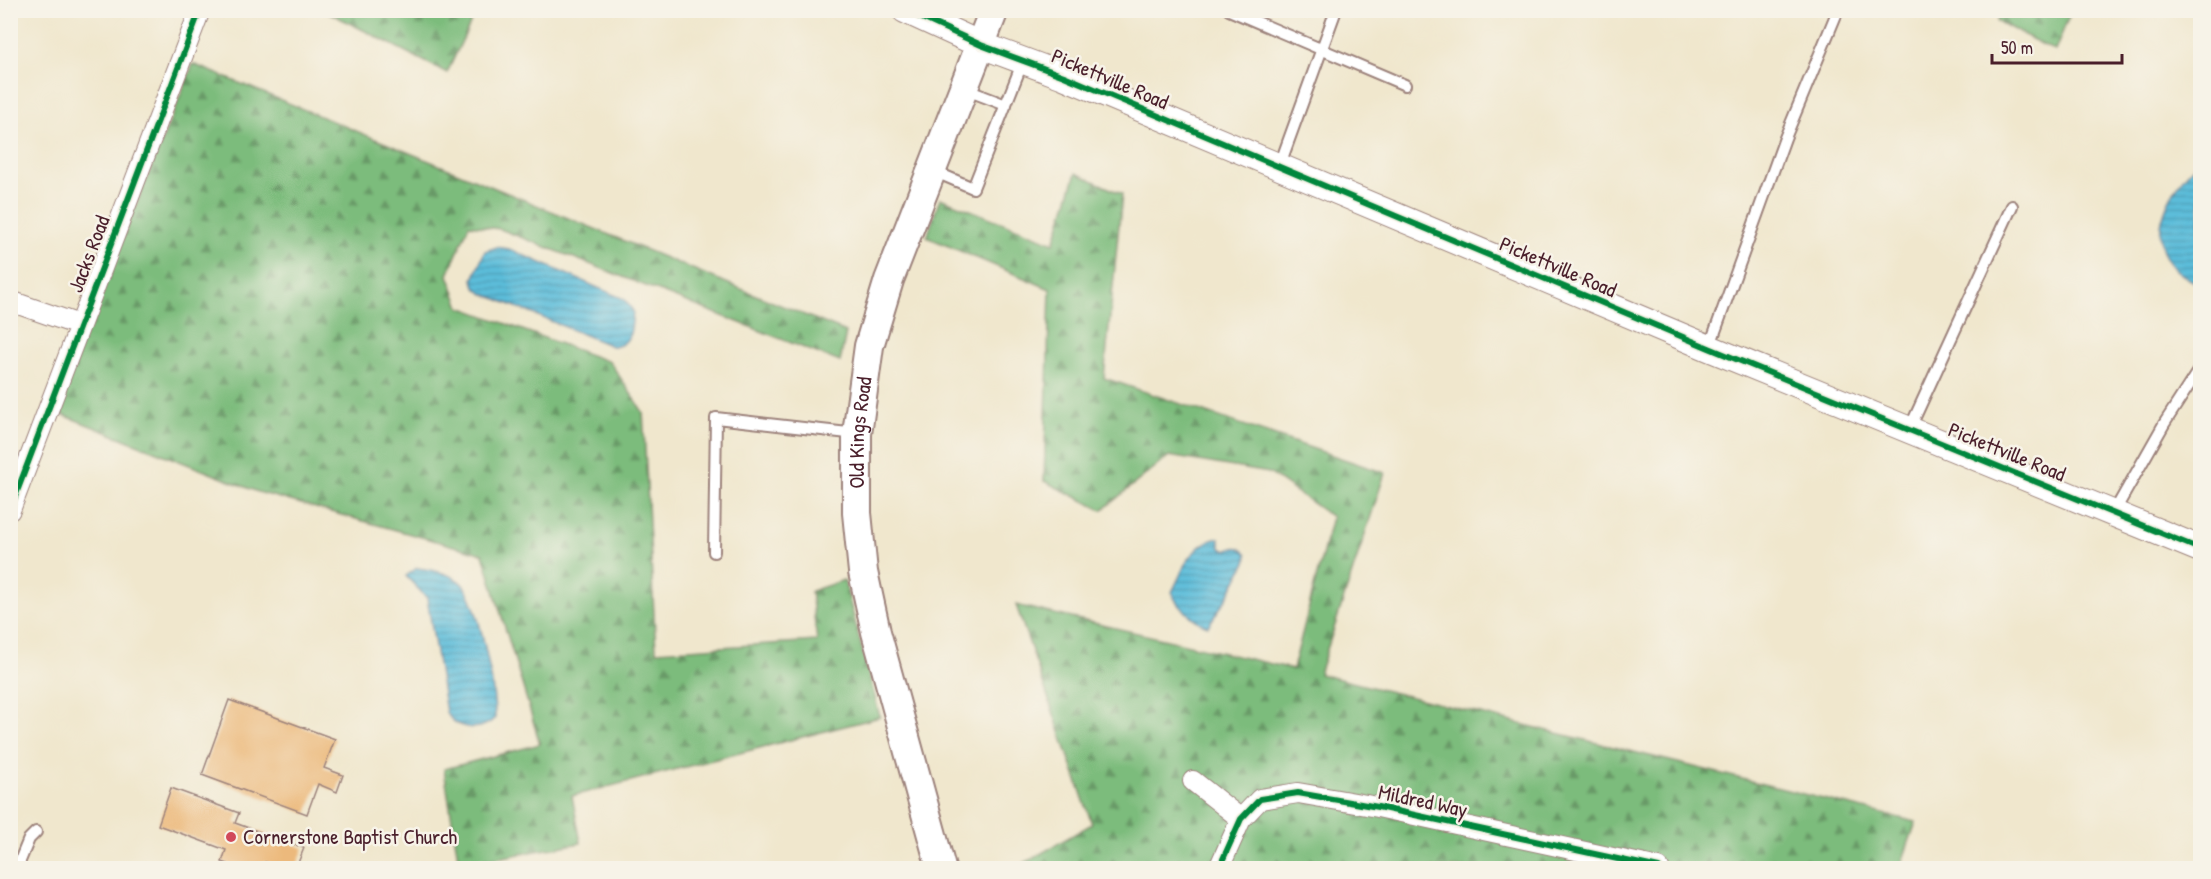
<svg xmlns="http://www.w3.org/2000/svg" width="2211" height="879" font-family="'Patrick Hand',sans-serif">
  <defs>
    <pattern id="forest-firs" width="22" height="20" patternUnits="userSpaceOnUse" patternTransform="scale(1.5)"><rect width="22" height="20" fill="#7cbc7c"/><path d="M5 1l3.5 6h-7zM16 11l3.5 6h-7z" fill="#689866"/></pattern>
    <pattern id="water-rules" width="6" height="5" patternUnits="userSpaceOnUse" patternTransform="scale(1.5)"><rect width="6" height="5" fill="#5cbdda"/><path d="M0 2.5h6" fill="none" stroke="#4e99b1"/></pattern>
  </defs>
  <rect width="100%" height="100%" fill="#f7f3e8"/>
  <filter id="ink" filterUnits="userSpaceOnUse"><feTurbulence type="fractalNoise" baseFrequency=".0167" numOctaves="2"/><feDisplacementMap in="SourceGraphic" scale="12" xChannelSelector="R" yChannelSelector="G"/><feConvolveMatrix kernelMatrix="1 2 1 2 8 2 1 2 1" color-interpolation-filters="sRGB"/></filter>
  <filter id="wash" filterUnits="userSpaceOnUse"><feTurbulence type="fractalNoise" baseFrequency=".008" numOctaves="4" result="noise"/><feDisplacementMap in="SourceGraphic" scale="24" xChannelSelector="R" yChannelSelector="G"/><feGaussianBlur stdDeviation="1.35" result="paint"/><feColorMatrix in="noise" values="0 0 0 0 0 0 0 0 0 0 0 0 0 0 0 0 0 1.4 0 .05"/><feComposite in="paint" operator="in"/></filter>
  <g filter="url(#wash)">
    <rect width="100%" height="100%" fill="#f0e7cd"/>
    <path fill="url(#forest-firs)" stroke="#636e54" stroke-width="1.5" d="M 326,11 L 476,10 L 476,11 L 447,73 Z
      M 2000,11 L 2000,10 L 2071,11 L 2055,51 L 1997,21 Z
      M 193,64 L 846,332 L 840,362 L 500,229 L 469,225 L 448,275 L 460,307 L 610,362 L 643,412 L 656,651 L 817,641 L 811,591 L 844,580 L 880,717 L 572,796 L 581,843 L 459,865 L 444,769 L 540,744 L 483,554 L 258,492 L 53,411 Z
      M 1076,173 L 1122,194 L 1104,378 L 1385,473 L 1319,674 L 1916,822 L 1900,868 L 1016,868 L 1092,824 L 1016,605 L 1293,669 L 1332,517 L 1269,473 L 1169,456 L 1102,510 L 1044,481 L 1050,289 L 927,237 L 940,198 L 1054,243 Z"/>
    <path fill="url(#water-rules)" stroke="#536e82" stroke-width="1.5" d="M 2200,161 L 2200,285 C 2188,278 2175,272 2167,259 C 2148,228 2175,181 2200,161 Z
      M 497,247 L 509,249 L 624,299 L 633,311 C 631,328 633,343 614,347 L 482,293 L 475,287 L 473,279 L 485,251 Z
      M 1219,538 L 1221,548 L 1226,551 C 1237,546 1239,546 1247,554 L 1247,560 L 1226,599 L 1208,626 C 1197,624 1173,602 1172,592 C 1184,569 1191,543 1219,538 Z
      M 417,568 C 432,570 453,573 463,585 C 480,605 495,691 495,718 C 480,733 456,730 446,712 L 427,598 L 406,576 Z"/>
    <g id="blocks">
      <path fill="#ecb97b" d="M 229,700 L 335,739 L 324,768 L 343,775 L 337,792 L 318,784 L 307,814 L 202,775 Z
        M 171,788 L 239,813 L 235,823 L 304,848 L 296,868 L 284,868 L 265,862 L 262,868 L 226,868 L 228,864 L 222,862 L 226,850 L 158,825 Z"/>
    </g>
  </g>
  <g filter="url(#ink)">
    <use href="#blocks" fill-opacity="0" stroke="#9d837c" stroke-width="1.5"/>
    <g fill="none" stroke-linecap="round" stroke-linejoin="round">
      <g stroke="#9d837c" stroke-width="14">
        <path id="service" d="M 1229,10 L 1405,85
          M 964,89 L 1006,105
          M 1279,167 L 1336,10
          M 931,170 L 973,188 L 1023,61
          M 1709,348 L 1785,138 L 1838,10
          M 1909,430 L 2012,206
          M 2113,514 L 2164,424 L 2200,368
          M 714,552 L 716,418 L 857,434
          M 17,868 L 29,839 L 36,832"/>
      </g>
      <g stroke="#9d837c" stroke-width="22">
        <path id="minor" d="M 10,301 L 79,325
          M 10,510 L 200,10
          M 1193,781 L 1241,819
          M 1219,868 L 1241,819 L 1260,799 L 1298,793 L 1378,807 L 1659,868"/>
      </g>
      <g stroke="#9d837c" stroke-width="28">
        <path id="tertiary" d="M 905,10 L 981,45 L 1064,76 L 1709,348 L 2200,549"/>
      </g>
      <g stroke="#9d837c" stroke-width="32">
        <g id="secondary">
          <path id="s1" d="M 941,868 L 876,632 L 863,572 L 857,513 L 857,434 L 869,346 L 889,280 L 994,10"/>
        </g>
      </g>
      <use href="#service" stroke="#fff" stroke-width="10"/>
      <use href="#minor" stroke="#fff" stroke-width="20"/>
      <use href="#tertiary" stroke="#fff" stroke-width="26"/>
      <use href="#secondary" stroke="#fff" stroke-width="28"/>
      <g stroke="#f7f3e8" stroke-width="10">
        <path id="cycleway" d="M 905,10 L 981,45 L 1064,76 L 1709,348 L 2200,549
          M 10,510 L 200,10
          M 1219,868 L 1241,819 L 1260,799 L 1298,793 L 1378,807 L 1659,868"/>
      </g>
      <use href="#cycleway" stroke="#00873e" stroke-width="6"/>
    </g>
  </g>
  <circle fill="#d1495b" stroke="#f7f3e8" stroke-width="2" cx="231" cy="837" r="6"/>
  <g text-anchor="middle" stroke-width="5" stroke-linejoin="round" paint-order="stroke">
    <g font-size="21" fill="#4a1f2b" stroke="#f7f3e8">
      <text transform="translate(1110 79) rotate(23)" y="7">Pickettville Road</text>
      <text transform="translate(89 254) rotate(-69)" y="7">Jacks Road</text>
      <text transform="translate(1558 267) rotate(23)" y="7">Pickettville Road</text>
      <text dy="7" stroke="none"><textPath href="#s1" startOffset="446">Old Kings Road</textPath></text>
      <text transform="translate(2007 452) rotate(22)" y="7">Pickettville Road</text>
      <text transform="translate(1423 801) rotate(12)" y="7">Mildred Way</text>
    </g>
    <g font-size="21" fill="#4a1f2b" stroke="#f7f3e8" text-anchor="start">
      <text x="243" y="844">Cornerstone Baptist Church</text>
    </g>
  </g>
  <rect width="2211" height="879" fill="none" stroke="#f7f3e8" stroke-width="36"/>
  <path d="M1992 54v9h130v-9" fill="none" stroke="#4a1f2b" stroke-width="3"/>
  <text x="2001" y="54" font-size="18" fill="#4a1f2b" stroke="#f7f3e8" stroke-width="4.5" paint-order="stroke">50 m</text>
</svg>
